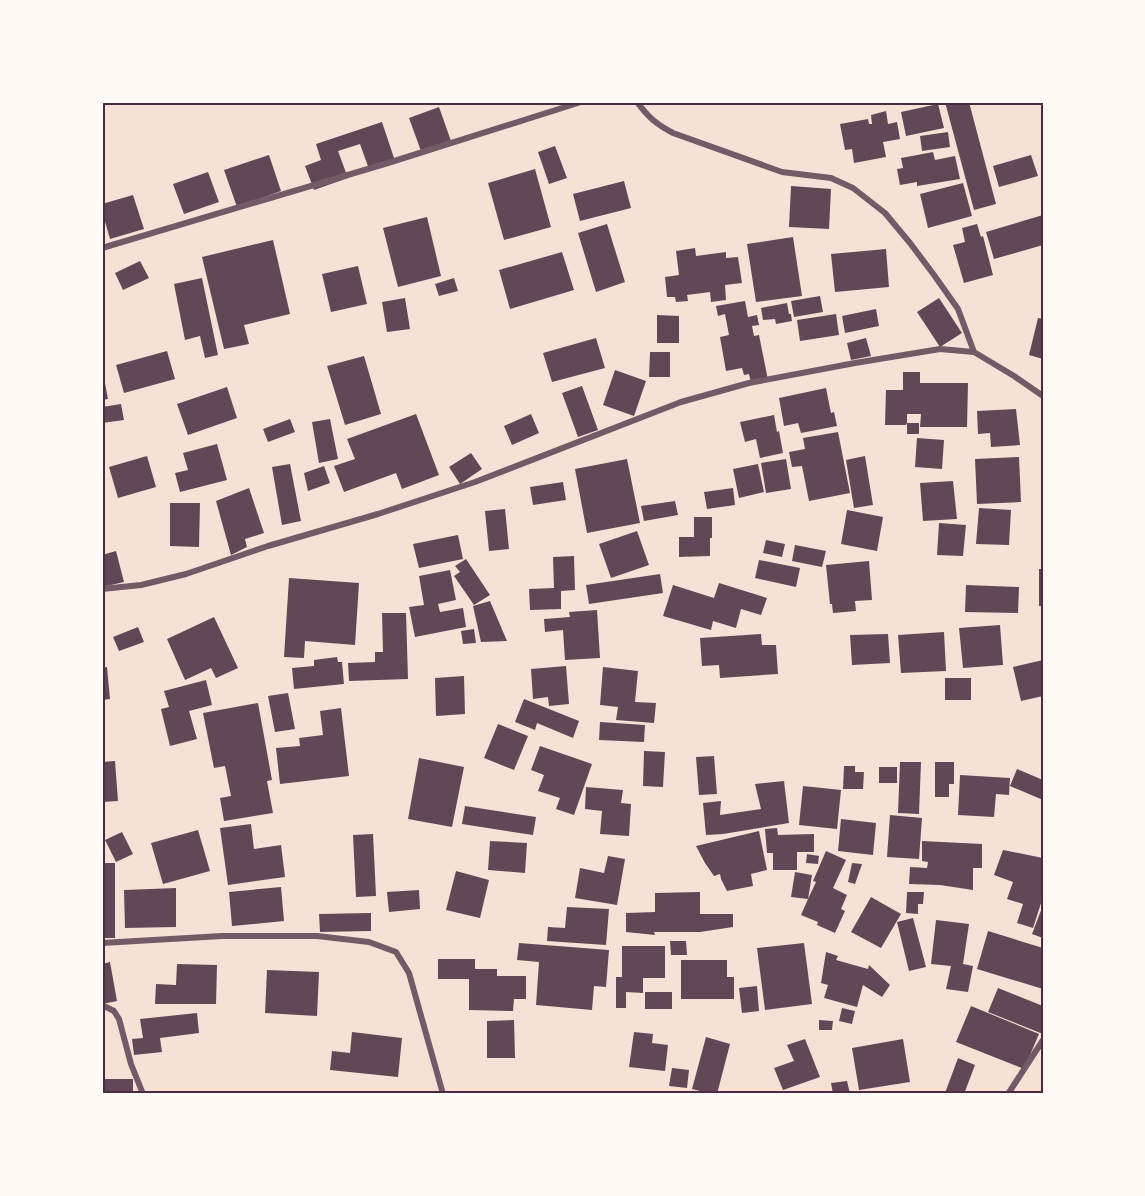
<svg xmlns="http://www.w3.org/2000/svg" width="1145" height="1196" font-family="Bitter,serif">
  <rect width="100%" height="100%" fill="#f7e1d7"/>
  <path fill="#644757" d="M 945,102 L 969,102 L 996,204 L 974,210 Z
    M 938,104 L 944,128 L 906,136 L 901,112 Z
    M 439,107 L 451,141 L 421,151 L 409,118 Z
    M 886,111 L 888,124 L 897,122 L 900,139 L 883,142 L 886,157 L 854,163 L 852,149 L 845,150 L 840,124 L 868,119 L 869,124 L 872,124 L 871,115 Z
    M 382,122 L 395,161 L 369,169 L 360,144 L 338,151 L 348,178 L 314,190 L 305,166 L 321,160 L 316,144 Z
    M 948,132 L 950,147 L 922,151 L 920,136 Z
    M 555,146 L 567,178 L 549,184 L 538,152 Z
    M 933,152 L 935,160 L 955,156 L 960,179 L 917,186 L 917,182 L 900,185 L 897,169 L 903,168 L 901,158 Z
    M 269,155 L 281,191 L 237,207 L 224,170 Z
    M 1031,155 L 1038,176 L 999,187 L 993,166 Z
    M 535,169 L 551,227 L 504,240 L 488,183 Z
    M 208,172 L 219,202 L 184,214 L 173,184 Z
    M 624,181 L 631,208 L 580,221 L 573,194 Z
    M 963,183 L 972,216 L 928,228 L 920,194 Z
    M 791,186 L 831,189 L 829,229 L 789,227 Z
    M 133,195 L 144,229 L 110,239 L 102,211 L 102,204 Z
    M 1043,215 L 1043,245 L 994,259 L 986,232 Z
    M 427,217 L 441,276 L 398,287 L 383,228 Z
    M 607,224 L 625,282 L 596,292 L 578,233 Z
    M 977,224 L 981,237 L 983,236 L 993,275 L 964,283 L 953,245 L 965,242 L 962,228 Z
    M 793,237 L 802,296 L 756,302 L 747,244 Z
    M 273,240 L 290,314 L 244,325 L 249,344 L 224,349 L 202,257 Z
    M 695,248 L 696,256 L 726,252 L 726,258 L 738,257 L 742,283 L 725,285 L 726,300 L 711,302 L 710,292 L 687,295 L 688,301 L 676,302 L 675,297 L 667,297 L 665,277 L 679,275 L 676,251 Z
    M 886,249 L 889,287 L 835,292 L 831,254 Z
    M 562,252 L 574,290 L 510,309 L 499,270 Z
    M 140,261 L 149,278 L 123,290 L 115,273 Z
    M 358,266 L 367,304 L 331,312 L 322,274 Z
    M 202,278 L 218,355 L 205,358 L 200,336 L 185,340 L 174,284 Z
    M 454,278 L 458,291 L 439,296 L 435,284 Z
    M 820,296 L 823,312 L 794,317 L 791,301 Z
    M 405,298 L 410,329 L 387,332 L 382,302 Z
    M 939,298 L 962,333 L 940,347 L 917,312 Z
    M 745,301 L 748,317 L 757,315 L 759,325 L 752,326 L 754,336 L 759,335 L 768,380 L 751,383 L 749,374 L 744,375 L 742,368 L 726,371 L 720,337 L 729,335 L 725,314 L 718,316 L 716,306 Z
    M 787,303 L 789,314 L 791,314 L 792,321 L 776,324 L 775,319 L 763,320 L 761,308 Z
    M 876,309 L 879,326 L 845,333 L 842,316 Z
    M 836,314 L 839,335 L 800,341 L 797,320 Z
    M 657,315 L 679,316 L 679,343 L 657,343 Z
    M 1038,318 L 1043,319 L 1043,359 L 1029,355 Z
    M 596,338 L 605,368 L 552,382 L 543,353 Z
    M 866,338 L 871,356 L 851,360 L 847,343 Z
    M 167,351 L 175,379 L 124,393 L 116,365 Z
    M 650,352 L 670,352 L 670,377 L 649,377 Z
    M 364,356 L 381,414 L 345,425 L 327,366 Z
    M 615,370 L 646,381 L 634,416 L 603,405 Z
    M 903,372 L 920,372 L 920,383 L 968,383 L 967,427 L 920,427 L 921,414 L 907,414 L 907,423 L 919,423 L 919,434 L 907,434 L 907,423 L 906,425 L 885,425 L 886,390 L 903,390 Z
    M 102,373 L 103,373 L 108,399 L 102,400 Z
    M 582,386 L 598,430 L 578,437 L 562,393 Z
    M 227,387 L 237,418 L 188,435 L 177,404 Z
    M 826,388 L 831,413 L 834,412 L 837,426 L 801,433 L 798,423 L 784,426 L 779,398 Z
    M 121,404 L 124,420 L 102,423 L 102,407 Z
    M 1016,409 L 1020,445 L 991,447 L 990,433 L 978,434 L 977,411 Z
    M 416,414 L 439,475 L 402,489 L 396,473 L 344,492 L 334,466 L 355,459 L 347,439 Z
    M 531,414 L 539,433 L 512,445 L 504,426 Z
    M 774,415 L 777,432 L 779,431 L 783,453 L 760,458 L 756,439 L 745,442 L 740,422 Z
    M 290,419 L 295,432 L 268,442 L 263,429 Z
    M 330,419 L 338,459 L 319,463 L 312,422 Z
    M 838,432 L 850,493 L 809,501 L 802,466 L 792,467 L 789,452 L 805,449 L 803,438 Z
    M 917,438 L 944,440 L 942,469 L 915,467 Z
    M 217,444 L 227,480 L 180,492 L 175,473 L 188,470 L 183,453 Z
    M 471,453 L 482,469 L 460,484 L 449,467 Z
    M 147,456 L 156,487 L 118,498 L 109,467 Z
    M 865,456 L 873,505 L 854,508 L 846,460 Z
    M 1019,457 L 1021,502 L 977,504 L 975,459 Z
    M 627,459 L 640,523 L 587,533 L 575,469 Z
    M 786,459 L 791,489 L 766,493 L 761,463 Z
    M 290,464 L 301,521 L 282,525 L 272,467 Z
    M 758,464 L 764,492 L 739,498 L 733,469 Z
    M 324,466 L 330,483 L 308,491 L 304,473 Z
    M 953,481 L 957,519 L 923,521 L 920,483 Z
    M 563,482 L 566,500 L 533,505 L 530,487 Z
    M 249,488 L 264,533 L 245,539 L 247,547 L 231,555 L 216,501 Z
    M 733,488 L 735,505 L 707,509 L 704,492 Z
    M 675,501 L 678,515 L 644,521 L 641,506 Z
    M 170,503 L 200,503 L 199,547 L 170,546 Z
    M 979,508 L 1011,510 L 1009,545 L 976,544 Z
    M 505,509 L 509,549 L 489,551 L 485,511 Z
    M 847,510 L 883,517 L 877,551 L 841,544 Z
    M 694,517 L 712,517 L 712,538 L 710,538 L 710,556 L 679,557 L 679,537 L 694,537 Z
    M 939,523 L 966,525 L 963,556 L 937,555 Z
    M 637,531 L 649,565 L 611,578 L 599,544 Z
    M 458,535 L 463,559 L 419,568 L 413,544 Z
    M 766,540 L 785,544 L 782,557 L 763,553 Z
    M 795,545 L 826,551 L 822,567 L 792,561 Z
    M 116,551 L 124,582 L 102,587 L 102,555 Z
    M 574,556 L 575,590 L 561,591 L 561,609 L 530,610 L 529,589 L 554,588 L 553,557 Z
    M 466,559 L 490,595 L 474,605 L 454,576 L 460,572 L 455,566 Z
    M 759,560 L 800,568 L 796,587 L 755,578 Z
    M 869,561 L 872,600 L 855,601 L 856,611 L 833,613 L 832,604 L 830,604 L 826,565 Z
    M 1039,569 L 1043,569 L 1043,606 L 1039,606 Z
    M 450,570 L 456,600 L 438,604 L 440,612 L 463,608 L 466,627 L 415,637 L 409,607 L 424,605 L 419,576 Z
    M 660,574 L 663,593 L 589,604 L 586,585 Z
    M 289,578 L 359,583 L 355,645 L 305,641 L 304,658 L 284,657 Z
    M 719,583 L 767,598 L 761,615 L 741,609 L 736,628 L 713,621 L 711,630 L 663,616 L 673,585 L 714,598 Z
    M 966,585 L 1019,587 L 1018,613 L 965,612 Z
    M 490,601 L 507,641 L 481,642 L 473,606 Z
    M 597,610 L 600,658 L 565,660 L 563,630 L 545,632 L 544,619 L 570,617 L 569,612 Z
    M 382,613 L 406,613 L 408,679 L 349,681 L 348,663 L 375,662 L 375,652 L 383,652 Z
    M 214,617 L 238,668 L 216,678 L 211,668 L 185,680 L 167,639 Z
    M 1000,625 L 1003,665 L 963,668 L 959,628 Z
    M 138,627 L 144,642 L 119,651 L 113,637 Z
    M 474,629 L 476,643 L 463,644 L 461,631 Z
    M 944,632 L 946,671 L 901,673 L 898,635 Z
    M 761,634 L 762,645 L 776,645 L 778,674 L 720,678 L 719,665 L 702,666 L 700,638 Z
    M 888,634 L 890,663 L 852,665 L 850,635 Z
    M 337,657 L 338,662 L 342,662 L 344,684 L 294,689 L 292,668 L 314,666 L 314,660 Z
    M 1043,660 L 1043,696 L 1021,701 L 1013,667 Z
    M 566,666 L 569,704 L 549,706 L 548,697 L 533,699 L 531,669 Z
    M 107,667 L 110,699 L 102,700 L 102,668 Z
    M 603,667 L 638,671 L 635,702 L 656,703 L 654,723 L 616,720 L 618,707 L 600,705 Z
    M 464,676 L 465,714 L 436,716 L 435,678 Z
    M 945,678 L 971,678 L 971,700 L 945,700 Z
    M 206,680 L 212,705 L 189,711 L 197,739 L 170,746 L 161,709 L 169,707 L 164,691 Z
    M 288,693 L 295,729 L 275,732 L 268,696 Z
    M 524,699 L 579,721 L 573,738 L 537,723 L 535,730 L 515,722 Z
    M 258,703 L 272,780 L 267,781 L 273,813 L 224,821 L 220,798 L 231,796 L 225,766 L 214,768 L 203,713 Z
    M 341,708 L 349,776 L 280,784 L 276,748 L 300,746 L 299,738 L 323,735 L 320,711 Z
    M 600,722 L 645,725 L 644,742 L 599,740 Z
    M 498,724 L 528,736 L 514,770 L 484,758 Z
    M 540,746 L 592,764 L 574,815 L 556,809 L 560,798 L 538,791 L 544,775 L 531,770 Z
    M 644,751 L 665,752 L 663,787 L 643,786 Z
    M 714,756 L 717,794 L 699,795 L 696,757 Z
    M 419,758 L 464,767 L 452,827 L 408,819 Z
    M 115,761 L 118,801 L 102,802 L 102,762 Z
    M 900,762 L 921,762 L 919,814 L 898,813 Z
    M 935,762 L 954,762 L 954,784 L 949,784 L 949,797 L 935,797 Z
    M 844,766 L 855,766 L 855,772 L 864,772 L 863,789 L 843,789 Z
    M 879,767 L 897,767 L 897,783 L 879,783 Z
    M 1017,769 L 1043,780 L 1043,800 L 1010,786 Z
    M 960,775 L 1010,778 L 1009,795 L 996,794 L 994,817 L 958,815 Z
    M 784,781 L 789,823 L 723,834 L 706,835 L 703,803 L 721,801 L 720,815 L 761,809 L 755,784 Z
    M 803,786 L 841,790 L 837,829 L 799,825 Z
    M 586,787 L 623,790 L 621,803 L 631,804 L 629,836 L 600,834 L 602,811 L 585,809 Z
    M 465,806 L 536,817 L 533,835 L 462,824 Z
    M 890,815 L 922,818 L 919,859 L 887,857 Z
    M 841,819 L 876,823 L 873,855 L 838,851 Z
    M 251,824 L 254,849 L 281,845 L 285,877 L 228,885 L 220,828 Z
    M 777,828 L 778,835 L 814,834 L 814,852 L 797,852 L 797,870 L 773,870 L 773,853 L 767,853 L 765,829 Z
    M 198,830 L 210,871 L 163,884 L 151,843 Z
    M 759,831 L 767,870 L 751,874 L 753,886 L 727,891 L 721,879 L 720,874 L 714,876 L 705,863 L 696,846 Z
    M 122,832 L 133,854 L 116,862 L 105,840 Z
    M 373,834 L 376,896 L 356,897 L 353,835 Z
    M 490,841 L 527,843 L 525,873 L 488,870 Z
    M 922,841 L 982,844 L 982,868 L 973,868 L 973,890 L 940,885 L 909,884 L 910,867 L 927,868 L 928,862 L 922,861 Z
    M 1003,850 L 1043,858 L 1043,897 L 1033,928 L 1017,923 L 1023,904 L 1007,899 L 1013,882 L 994,875 Z
    M 826,851 L 846,860 L 833,888 L 847,895 L 841,909 L 845,911 L 835,933 L 817,925 L 818,922 L 801,915 L 808,899 L 791,897 L 795,872 L 812,875 L 808,899 L 816,882 L 813,881 Z
    M 807,854 L 819,856 L 818,864 L 806,863 Z
    M 608,856 L 625,859 L 617,905 L 575,898 L 580,868 L 604,873 Z
    M 102,863 L 115,863 L 115,938 L 102,938 Z
    M 852,863 L 862,864 L 855,884 L 848,882 Z
    M 456,871 L 489,880 L 480,918 L 446,910 Z
    M 281,887 L 284,921 L 232,926 L 229,892 Z
    M 176,888 L 176,927 L 125,928 L 124,890 Z
    M 419,890 L 420,909 L 389,912 L 387,892 Z
    M 700,892 L 700,914 L 733,914 L 733,927 L 700,932 L 654,932 L 655,935 L 626,932 L 626,913 L 655,912 L 655,893 Z
    M 907,892 L 924,892 L 923,904 L 918,904 L 918,914 L 906,913 Z
    M 871,897 L 901,914 L 881,948 L 851,932 Z
    M 1043,905 L 1043,938 L 1032,934 Z
    M 567,907 L 609,909 L 606,945 L 547,941 L 548,927 L 565,928 Z
    M 371,913 L 371,931 L 320,932 L 319,914 Z
    M 913,918 L 926,967 L 909,971 L 897,922 Z
    M 936,920 L 969,924 L 963,964 L 973,966 L 968,992 L 946,989 L 951,966 L 931,964 Z
    M 988,931 L 1043,948 L 1043,989 L 977,969 Z
    M 670,941 L 686,941 L 687,955 L 671,955 Z
    M 519,943 L 609,950 L 606,987 L 594,986 L 592,1010 L 536,1005 L 539,962 L 517,960 Z
    M 804,943 L 812,1004 L 765,1010 L 757,948 Z
    M 622,946 L 665,946 L 665,978 L 643,978 L 643,993 L 626,992 L 626,1008 L 616,1008 L 616,977 L 622,977 Z
    M 826,952 L 838,956 L 836,960 L 868,969 L 869,965 L 890,985 L 882,997 L 863,985 L 857,1007 L 824,998 L 828,985 L 821,983 Z
    M 438,959 L 475,959 L 475,969 L 497,969 L 497,976 L 526,976 L 526,999 L 514,999 L 513,1011 L 469,1010 L 469,979 L 438,979 Z
    M 681,960 L 727,960 L 727,977 L 734,977 L 734,999 L 681,999 Z
    M 110,962 L 117,1001 L 102,1004 L 102,964 Z
    M 177,964 L 217,965 L 216,1004 L 155,1004 L 156,984 L 176,985 Z
    M 267,970 L 319,972 L 317,1016 L 265,1013 Z
    M 757,986 L 759,1011 L 742,1013 L 739,988 Z
    M 998,988 L 1043,1006 L 1043,1034 L 988,1012 Z
    M 645,992 L 672,992 L 672,1009 L 645,1009 Z
    M 971,1006 L 1039,1034 L 1024,1069 L 956,1042 Z
    M 842,1008 L 855,1011 L 852,1024 L 839,1021 Z
    M 197,1013 L 199,1033 L 160,1038 L 162,1052 L 134,1055 L 132,1039 L 143,1038 L 140,1019 Z
    M 514,1020 L 515,1058 L 487,1058 L 487,1021 Z
    M 819,1020 L 833,1021 L 832,1030 L 819,1030 Z
    M 352,1032 L 402,1038 L 398,1077 L 330,1070 L 332,1051 L 350,1053 Z
    M 634,1032 L 653,1034 L 652,1043 L 668,1045 L 665,1071 L 629,1067 Z
    M 706,1037 L 730,1044 L 717,1094 L 712,1094 L 692,1089 Z
    M 805,1039 L 820,1077 L 783,1090 L 774,1068 L 794,1061 L 787,1045 Z
    M 903,1039 L 910,1082 L 859,1090 L 852,1048 Z
    M 958,1058 L 975,1065 L 964,1094 L 949,1094 L 945,1093 Z
    M 672,1068 L 689,1070 L 687,1088 L 669,1086 Z
    M 102,1079 L 133,1079 L 133,1094 L 102,1094 Z
    M 847,1081 L 850,1094 L 833,1094 L 831,1083 Z"/>
  <g fill="none" stroke-linecap="round" stroke-linejoin="round">
    <path stroke="#755966" stroke-width="6" d="M 637,102 C 648,117 656,124 673,133 L 782,172 L 831,178 L 853,188 L 885,213 L 910,243 L 934,275 L 958,309 L 974,352
      M 102,248 L 388,163 L 581,102
      M 102,589 L 141,585 L 186,574 L 268,546 L 378,514 L 475,482 L 681,402 L 749,383 L 855,363 L 940,349 L 974,352 L 1014,376 L 1043,396
      M 102,943 L 222,936 L 317,936 L 369,942 L 396,952 L 409,973 L 443,1094
      M 102,1005 L 114,1011 L 119,1019 L 131,1064 L 143,1094
      M 1008,1094 L 1043,1040"/>
  </g>
  <rect width="1145" height="1196" fill="none" stroke="#fffaf5" stroke-width="207"/>
  <rect x="104" y="104" width="938" height="988" fill="none" stroke="#4a2c40" stroke-width="2"/>
</svg>
